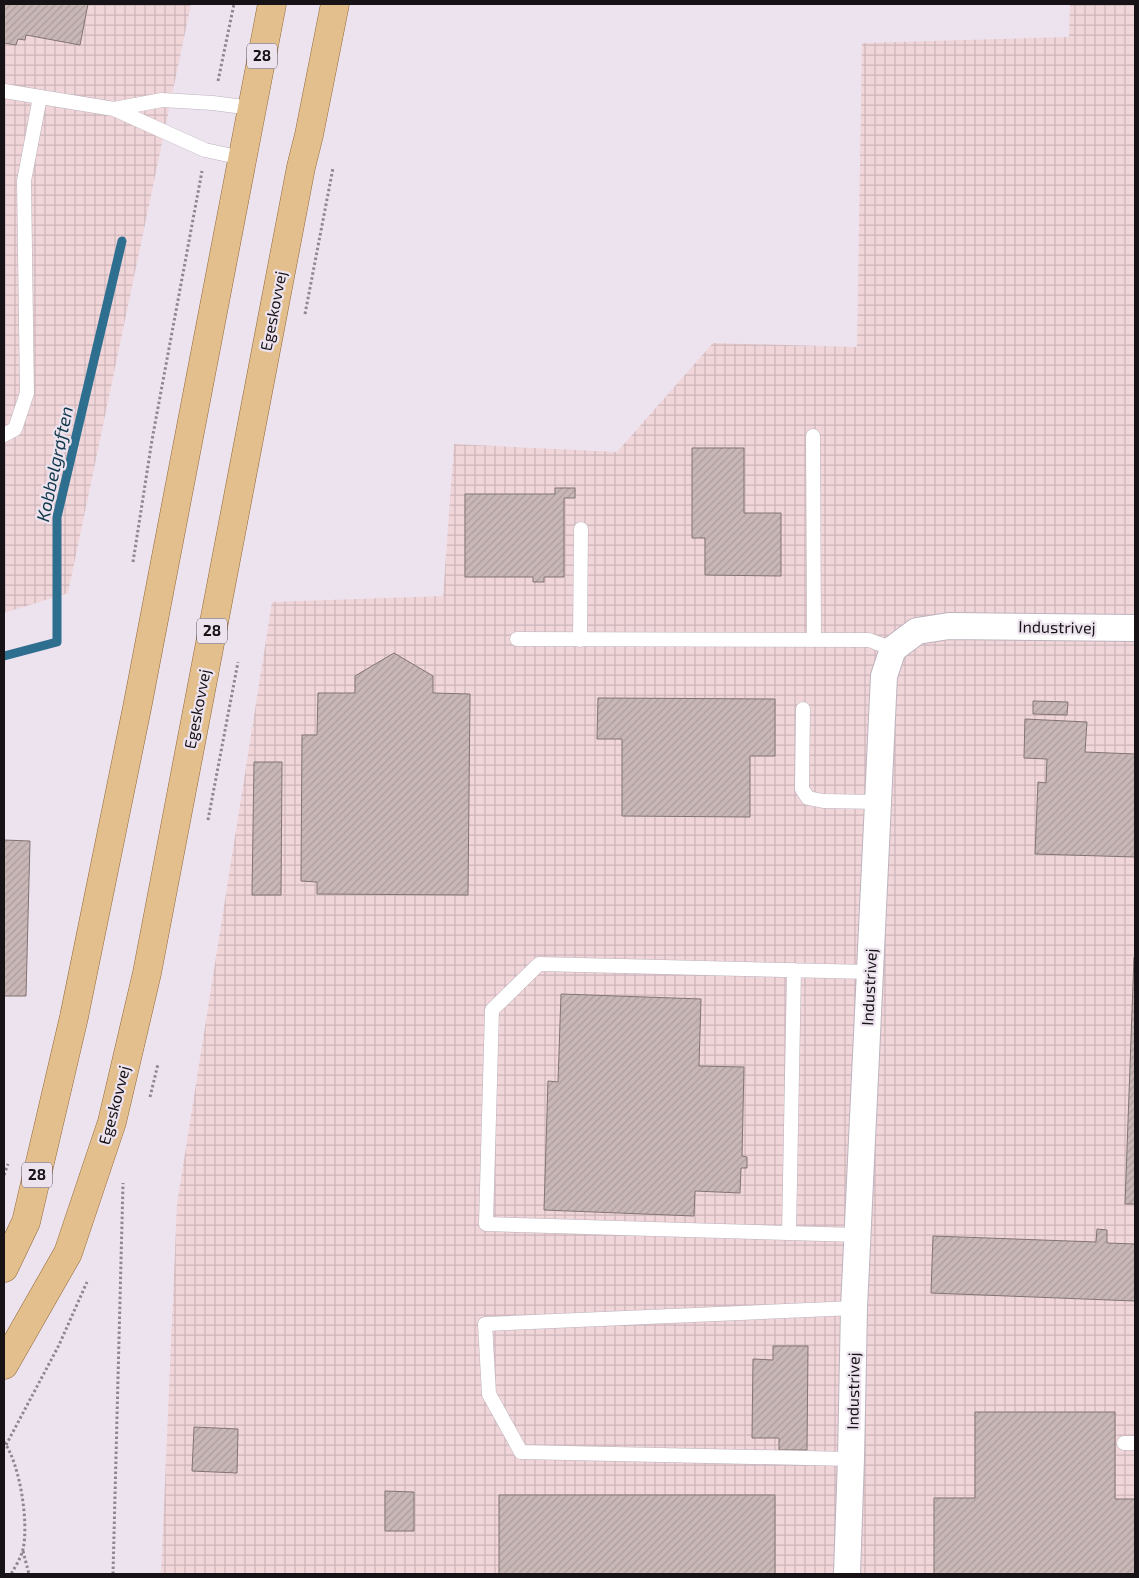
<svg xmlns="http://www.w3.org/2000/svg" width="1139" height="1578" font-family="'Exo 2',sans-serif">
  <defs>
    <pattern id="industrial-grid" width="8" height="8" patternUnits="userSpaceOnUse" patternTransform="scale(1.25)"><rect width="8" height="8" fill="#f0d5d9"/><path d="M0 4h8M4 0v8" fill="none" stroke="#cdb6ba"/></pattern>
    <pattern id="building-hatch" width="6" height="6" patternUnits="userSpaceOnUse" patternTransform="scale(1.25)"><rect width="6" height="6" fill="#c8b7b6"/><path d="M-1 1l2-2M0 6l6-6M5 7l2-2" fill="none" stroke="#ab9c9c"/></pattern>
  </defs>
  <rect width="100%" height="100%" fill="#ede3ef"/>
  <path fill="url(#industrial-grid)" d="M 4,4 L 191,4 L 68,593 L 4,613 Z
    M 1070,4 L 1135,4 L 1135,1574 L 161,1574 L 177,1204 L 272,602 L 443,596 L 454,444 L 617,452 L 713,343 L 857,347 L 862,43 L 1069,37 Z"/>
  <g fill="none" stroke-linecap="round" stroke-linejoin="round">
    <path stroke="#2e6e8e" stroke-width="9" d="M 4,656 L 57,642 L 57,517 L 122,241"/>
  </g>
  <path fill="url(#building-hatch)" stroke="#837473" d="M 4,4 L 88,4 L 80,45 L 26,35 L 25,40 L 18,39 L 16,45 L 4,43 Z
    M 692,448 L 744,448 L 744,513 L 781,513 L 781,576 L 705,575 L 705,538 L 692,538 Z
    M 555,488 L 575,488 L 575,498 L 564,498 L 564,577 L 544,577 L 544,582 L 533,582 L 533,577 L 465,577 L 465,494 L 555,494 Z
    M 394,653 L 433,676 L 433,693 L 470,694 L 468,895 L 317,894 L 317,882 L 301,881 L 302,735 L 317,735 L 318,693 L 355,693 L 355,676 Z
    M 598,698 L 775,699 L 775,756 L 750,756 L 750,817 L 622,816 L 622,739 L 597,739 Z
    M 1033,701 L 1068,702 L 1067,715 L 1033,714 Z
    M 1025,719 L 1087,722 L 1085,752 L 1135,754 L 1135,857 L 1035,854 L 1038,782 L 1046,783 L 1047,759 L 1024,758 Z
    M 254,762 L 282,762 L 281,895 L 252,895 Z
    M 4,840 L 30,841 L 26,996 L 4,996 Z
    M 1134,957 L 1135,957 L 1135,1204 L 1125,1204 Z
    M 561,994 L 701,999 L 699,1066 L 744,1067 L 742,1156 L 747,1157 L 747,1168 L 741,1168 L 740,1193 L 695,1191 L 694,1216 L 544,1210 L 548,1081 L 558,1082 Z
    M 1097,1229 L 1107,1230 L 1107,1243 L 1135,1244 L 1135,1301 L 931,1293 L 933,1236 L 1096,1242 Z
    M 773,1346 L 808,1346 L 807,1450 L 779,1450 L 779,1438 L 752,1438 L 753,1359 L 773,1360 Z
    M 975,1412 L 1115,1412 L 1115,1499 L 1135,1499 L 1135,1574 L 934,1574 L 934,1498 L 975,1498 Z
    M 194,1427 L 238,1429 L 237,1473 L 192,1471 Z
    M 385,1491 L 414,1492 L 414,1531 L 385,1531 Z
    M 499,1495 L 775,1495 L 775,1574 L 499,1574 Z"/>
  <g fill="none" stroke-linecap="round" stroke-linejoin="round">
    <g stroke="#bdb3bf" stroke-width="15">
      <path id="service" d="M 4,91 L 114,109 L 205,150 L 242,158
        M 114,109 L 162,100 L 213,103 L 251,108
        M 4,435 L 15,429 L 27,393 L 24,181 L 40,97
        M 813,436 L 814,640
        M 517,639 L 869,640 L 893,649
        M 580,640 L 581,529
        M 803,709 L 802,789 L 808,798 L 823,801 L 878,802
        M 789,1233 L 794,970
        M 858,1235 L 486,1224 L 492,1010 L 539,964 L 870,972
        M 1124,1443 L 1135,1443
        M 851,1459 L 521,1452 L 489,1394 L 485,1324 L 854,1308"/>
    </g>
    <g stroke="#bdb3bf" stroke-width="28">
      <path id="minor" d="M 847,1574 L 851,1459 L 854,1308 L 884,676 L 893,649 L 917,631 L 949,626 L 1135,628"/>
    </g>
    <g stroke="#906633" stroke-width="29">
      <path id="primary" d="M 4,1268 L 26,1222 L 74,1017 L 137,708 L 272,4
        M 4,1365 L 68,1253 L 112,1122 L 147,973 L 301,167 L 309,135 L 335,4"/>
    </g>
    <path stroke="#8e878f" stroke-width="3" stroke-dasharray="2.5 2.5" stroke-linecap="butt" d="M 218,81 L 234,4
      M 305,314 L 333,168
      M 133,562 L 152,440 L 202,171
      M 208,820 L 238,662
      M 150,1097 L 158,1064
      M 4,1175 L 8,1164
      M 4,1442 C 20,1464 29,1523 23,1549 C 21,1558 15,1567 11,1574
      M 6,1445 L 59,1345 L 87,1282
      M 23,1551 L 29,1574
      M 113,1574 L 123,1183"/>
    <use href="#service" stroke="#fff" stroke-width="14"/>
    <use href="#minor" stroke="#fff" stroke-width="26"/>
    <use href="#primary" stroke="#e3bf8e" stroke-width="28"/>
  </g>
  <g text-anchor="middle" stroke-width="4.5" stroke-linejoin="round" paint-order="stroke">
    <g fill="#ede3ef" stroke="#565157" stroke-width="1">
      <rect x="247" y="43.5" width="30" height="25" rx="4"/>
      <rect x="197" y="618.5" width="30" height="25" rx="4"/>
      <rect x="22" y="1162.5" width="30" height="25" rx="4"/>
    </g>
    <g font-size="15" font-weight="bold" fill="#161216">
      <text x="262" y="61">28</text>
      <text x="212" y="636">28</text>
      <text x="37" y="1180">28</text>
    </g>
    <g font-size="16" fill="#161216" stroke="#ede3ef">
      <text transform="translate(273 311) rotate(-79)" y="6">Egeskovvej</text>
      <text transform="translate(1057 627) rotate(1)" y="6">Industrivej</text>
      <text transform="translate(197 709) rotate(-79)" y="6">Egeskovvej</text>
      <text transform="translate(869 987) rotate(-87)" y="6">Industrivej</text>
      <text transform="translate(114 1105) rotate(-75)" y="6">Egeskovvej</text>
      <text transform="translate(853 1391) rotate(-89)" y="6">Industrivej</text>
    </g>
    <g font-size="18" font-style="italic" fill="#10384b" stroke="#ede3ef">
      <text transform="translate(55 464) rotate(-78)" y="6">Kobbelgrøften</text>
    </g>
  </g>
  <rect width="1139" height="1578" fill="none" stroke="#161216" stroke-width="10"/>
</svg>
